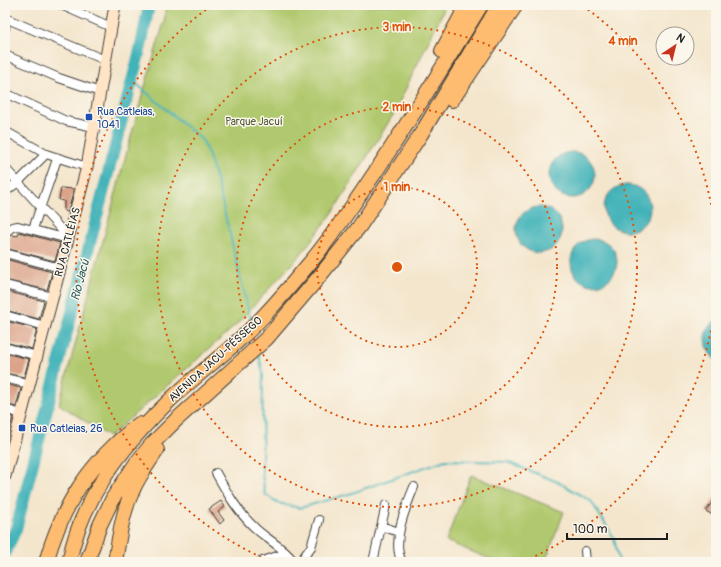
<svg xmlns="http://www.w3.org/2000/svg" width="721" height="567" font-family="Pangolin,sans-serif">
  <rect width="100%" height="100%" fill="#fbf7ec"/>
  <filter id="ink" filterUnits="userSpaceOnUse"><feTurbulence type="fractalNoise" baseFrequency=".025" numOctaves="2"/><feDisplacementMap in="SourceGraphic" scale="8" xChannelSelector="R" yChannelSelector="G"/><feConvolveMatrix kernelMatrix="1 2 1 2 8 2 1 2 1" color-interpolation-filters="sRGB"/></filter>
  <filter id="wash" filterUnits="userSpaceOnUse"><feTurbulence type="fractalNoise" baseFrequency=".012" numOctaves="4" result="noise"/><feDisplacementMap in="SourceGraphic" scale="16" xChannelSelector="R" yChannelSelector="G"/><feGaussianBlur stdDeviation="0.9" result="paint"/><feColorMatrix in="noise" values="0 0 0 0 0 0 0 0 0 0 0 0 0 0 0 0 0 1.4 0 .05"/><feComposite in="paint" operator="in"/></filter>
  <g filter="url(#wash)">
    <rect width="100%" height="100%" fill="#f4e6cd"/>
    <path fill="#b1c96e" stroke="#667245" d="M 167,5 L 446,5 L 393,115 L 331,215 L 300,255 L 235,326 L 109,437 L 59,404 L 140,103 L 164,22 Z
      M 471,475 L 564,512 L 545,562 L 497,562 L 446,541 Z"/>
    <path fill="#43b3b9" stroke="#30686a" d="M549 175a23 23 0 1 1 46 0a23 23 0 1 1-46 0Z
      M604 208a23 23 0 1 1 46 0a23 23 0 1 1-46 0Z
      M516 230a23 23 0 1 1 46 0a23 23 0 1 1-46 0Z
      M571 262a23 23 0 1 1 46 0a23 23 0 1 1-46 0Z
      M 716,320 L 716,360 C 702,349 701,330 716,320 Z"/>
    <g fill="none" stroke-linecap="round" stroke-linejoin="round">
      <path stroke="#43b3b9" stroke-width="2" d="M 132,80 L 202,140 L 209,156 L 218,186 L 251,321
        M 258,352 L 263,373 L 262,474 L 265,494 L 278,503 L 300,508 L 352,493 L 445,460 L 507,462 L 558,482 L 591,501 L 614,538 L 619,562"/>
      <path stroke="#43b3b9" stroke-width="12" d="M 5,553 L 16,529 L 141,46 L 149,5"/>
    </g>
    <g id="blocks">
      <path fill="#dba389" d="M 61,188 L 74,189 L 68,212 L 64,211 L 64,201 L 59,200 Z
        M 19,232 L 60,243 L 55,261 L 5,248 L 5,238 L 11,235 L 18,236 Z
        M 5,259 L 52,272 L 47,290 L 5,280 Z
        M 5,291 L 44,301 L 39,319 L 5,310 Z
        M 5,321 L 37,329 L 32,349 L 5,342 Z
        M 5,353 L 29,359 L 24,377 L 5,373 Z
        M 5,384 L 21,388 L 16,407 L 5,404 Z
        M 5,415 L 13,417 L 6,442 L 5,442 Z
        M 716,496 L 716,517 L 706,511 Z
        M 221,501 L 225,507 L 218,512 L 224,520 L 220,524 L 209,509 Z"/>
    </g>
  </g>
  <g filter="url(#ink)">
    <use href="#blocks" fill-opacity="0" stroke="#3c3a37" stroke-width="1"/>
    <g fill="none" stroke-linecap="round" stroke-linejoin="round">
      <g stroke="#3c3a37" stroke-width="10">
        <path id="street" d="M 61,5 L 111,27
          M 5,18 L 105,60
          M 5,18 L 5,28
          M 5,55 L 59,78 L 100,92
          M 5,93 L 66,121 L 94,127
          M 5,131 L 46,154 L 87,167
          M 5,168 L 68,237
          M 5,192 L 18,182 L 46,154
          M 33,229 L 57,159
          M 5,233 L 12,227 L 18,226 L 68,239
          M 5,253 L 60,268
          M 5,285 L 52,297
          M 5,315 L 45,326
          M 5,347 L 37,356
          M 5,378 L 29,384
          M 5,409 L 21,414
          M 216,473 C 227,493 238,512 254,527 C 266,539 285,548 294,562
          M 381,526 L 399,532
          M 585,551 L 586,562
          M 260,562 L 286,553
          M 300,562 L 311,547 L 319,520
          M 373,562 L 386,505
          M 402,562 C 391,542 406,507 414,487"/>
      </g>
      <g stroke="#3c3a37" stroke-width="13">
        <path id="secondary" d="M 5,476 L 87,167 L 115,5"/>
      </g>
      <g stroke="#3c3a37" stroke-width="16">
        <path id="highway" d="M 442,51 L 467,5
          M 452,100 L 516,5
          M 46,562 C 63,503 90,462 139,424
          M 69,562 C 81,499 122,447 167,403 C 189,381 215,362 239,340 C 264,318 286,291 308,265 C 332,237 353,205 374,174 C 411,119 446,62 481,5
          M 87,562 L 100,525 L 113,498 L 137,462 L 151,445 L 176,420 L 267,338 L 319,277 L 359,227 L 421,134 L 499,5
          M 115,562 C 119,539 122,514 132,492 C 138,477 148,464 157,450"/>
      </g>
      <use href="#street" stroke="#fff" stroke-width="8"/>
      <use href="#secondary" stroke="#ffe4c6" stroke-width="11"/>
      <use href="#highway" stroke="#febc70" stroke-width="14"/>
    </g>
  </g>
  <g fill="none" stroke="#de560d" stroke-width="2" stroke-dasharray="2 4">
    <circle cx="397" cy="267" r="80"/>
    <circle cx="397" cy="267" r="160"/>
    <circle cx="397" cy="267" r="240"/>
    <path d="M716 295A320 320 0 0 1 522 562M272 562A320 320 0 0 1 211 6M583 6A320 320 0 0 1 716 239"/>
  </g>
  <g fill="#1a4fb4" stroke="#fbf7ec" stroke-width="1.5">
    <rect x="85" y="113" width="8" height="8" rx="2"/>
    <rect x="18" y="424" width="8" height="8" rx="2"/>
  </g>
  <g text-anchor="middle" stroke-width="3" stroke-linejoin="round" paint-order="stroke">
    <g font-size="11" fill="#164399" stroke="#fbf7ec" text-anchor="start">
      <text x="97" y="115">Rua Catleias,<tspan x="97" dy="13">1041</tspan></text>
      <text x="30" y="432">Rua Catleias, 26</text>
    </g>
    <g font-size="11" fill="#505939" stroke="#fbf7ec">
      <text x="254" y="125">Parque Jacuí</text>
    </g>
    <g font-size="11" fill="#1c1c1c" stroke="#fbf7ec">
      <text transform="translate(67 242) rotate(-75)" y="4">RUA CATLÉIAS</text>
      <text transform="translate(215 359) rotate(-42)" y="4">AVENIDA JACU-PÊSSEGO</text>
    </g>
    <g font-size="12" font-style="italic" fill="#2e6063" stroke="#fbf7ec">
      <text transform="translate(80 280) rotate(-75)" y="4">Rio Jacú</text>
    </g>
  </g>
  <circle cx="397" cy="267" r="6" fill="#de560d" stroke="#fbf7ec" stroke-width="2"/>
  <g font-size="12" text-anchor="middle" font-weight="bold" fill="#de560d" stroke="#fbf7ec" stroke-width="3" stroke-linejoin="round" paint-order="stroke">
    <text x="397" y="31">3 min</text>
    <text x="623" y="45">4 min</text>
    <text x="397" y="111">2 min</text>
    <text x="397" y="191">1 min</text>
  </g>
  <rect width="721" height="567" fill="none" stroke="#fbf7ec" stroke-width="20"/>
  <g transform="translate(675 46) rotate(35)"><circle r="19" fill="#fbf7ec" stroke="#a29f99"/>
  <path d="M0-3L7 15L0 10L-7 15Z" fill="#c8321e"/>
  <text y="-6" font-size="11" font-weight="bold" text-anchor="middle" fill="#1c1c1c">N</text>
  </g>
  <path d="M567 533v6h100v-6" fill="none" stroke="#1c1c1c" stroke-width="2"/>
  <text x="573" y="533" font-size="12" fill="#1c1c1c" stroke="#fbf7ec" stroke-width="3" paint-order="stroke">100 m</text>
</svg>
